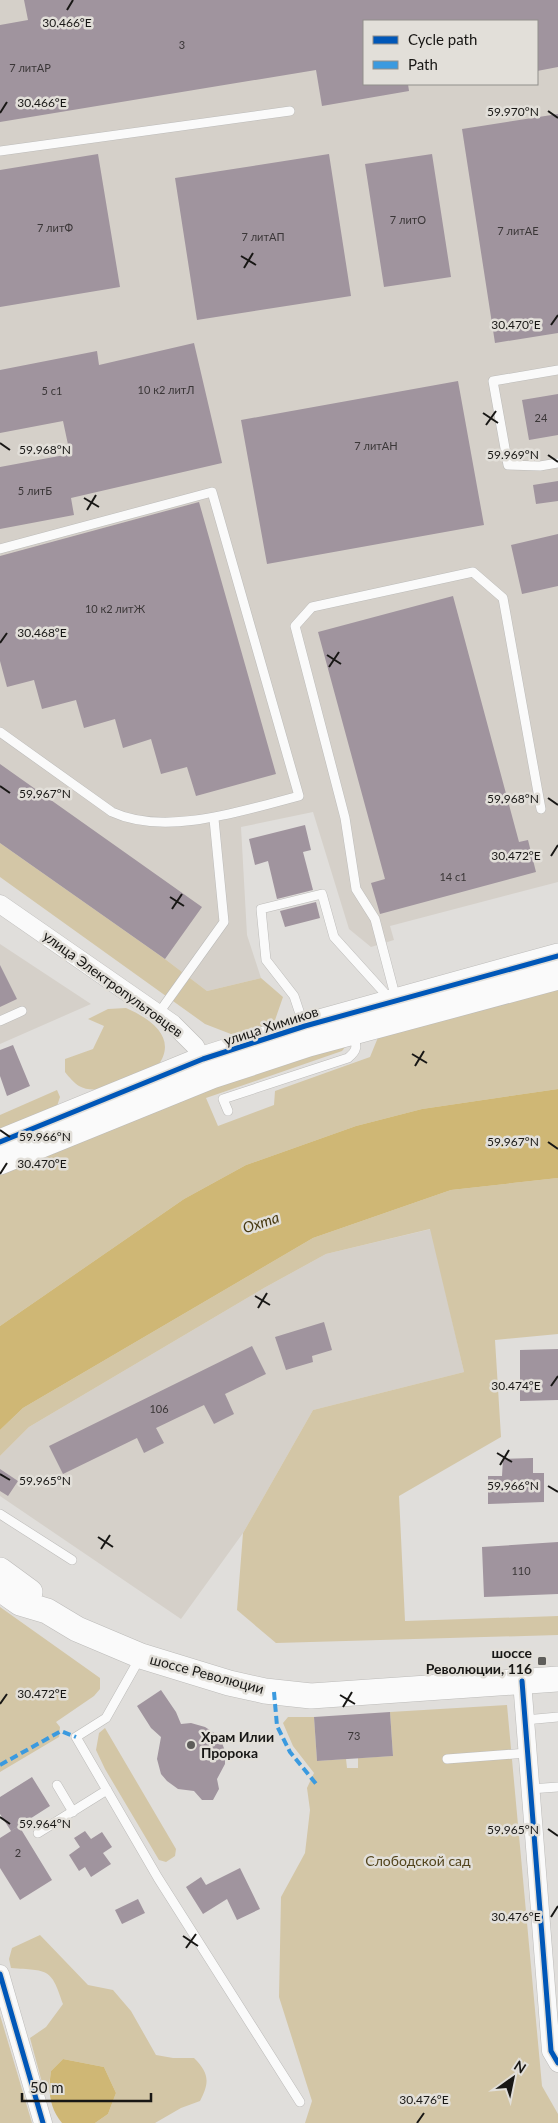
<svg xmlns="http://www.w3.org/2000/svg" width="558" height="2123" font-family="Lato,sans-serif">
  <rect width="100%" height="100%" fill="#e0dedb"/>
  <path fill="#d5d0c9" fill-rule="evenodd" d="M 0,0 L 558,0 L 558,882 L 390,926 L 394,940 L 371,947 L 349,929 L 313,812 L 241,827 L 247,935 L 261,978 L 207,991 L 165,959 L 0,843 ZM 364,21 L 537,21 L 537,84 L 364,84 Z
    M 0,944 L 91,1004 L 0,1044 Z
    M 431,1229 L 464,1372 L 313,1410 L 243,1533 L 181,1619 L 0,1496 L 0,1456 L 29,1427 L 264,1288 L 326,1254 Z"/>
  <path fill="#d3c6a6" d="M 0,843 L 165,959 L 207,991 L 261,978 L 283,997 L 274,1023 L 236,1036 L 205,1024 L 0,877 Z
    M 558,985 L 558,1089 L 422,1109 L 356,1126 L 246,1165 L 184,1199 L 0,1326 L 0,1173 L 203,1090 L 347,1045 L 342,1051 L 206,1098 L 218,1126 L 274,1105 L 275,1091 L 370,1057 L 379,1035 Z
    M 126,1008 C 151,1019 179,1038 157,1067 C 136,1076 100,1098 79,1086 C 74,1083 69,1077 65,1072 L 65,1059 L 93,1049 L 104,1026 L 88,1019 L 108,1009 Z
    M 57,1090 L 60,1097 L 57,1106 L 0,1129 L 0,1115 Z
    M 558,1178 L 558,1334 L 495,1340 L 501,1437 L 399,1496 L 405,1621 L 558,1616 L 558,1635 L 276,1643 L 237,1610 L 243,1533 L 313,1410 L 464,1372 L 430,1229 L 326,1254 L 264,1288 L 29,1427 L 0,1456 L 0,1430 L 23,1408 L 313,1238 L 451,1190 Z
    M 0,1607 L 100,1678 L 100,1689 L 94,1696 L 56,1722 L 60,1727 L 59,1737 L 0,1772 Z
    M 507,1705 L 542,2086 L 558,2114 L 558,2123 L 305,2123 L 312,2101 L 279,1997 L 281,1897 L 305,1853 L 310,1810 L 307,1788 L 314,1773 L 293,1746 L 283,1723 L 288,1717 L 314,1717 L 317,1761 L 346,1759 L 347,1768 L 358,1768 L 358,1758 L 393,1756 L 390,1712 Z
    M 105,1728 L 176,1849 L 175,1856 L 166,1862 L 159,1860 L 105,1769 L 96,1750 L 99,1733 Z
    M 40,1935 L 88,1985 L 113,1990 L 131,2011 L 156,2055 L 173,2058 L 194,2058 C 209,2073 210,2082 200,2101 L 181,2108 L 155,2123 L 95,2123 L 108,2114 L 116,2093 L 104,2067 L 63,2059 L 51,2071 L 48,2092 L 44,2090 L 30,2038 L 46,2027 L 63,2004 C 51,1967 48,1971 11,1968 L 9,1959 L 12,1948 Z
    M 0,2015 L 32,2123 L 0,2123 Z"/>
  <path fill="#cfb775" d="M 558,1089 L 558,1178 L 451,1190 L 313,1238 L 23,1408 L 0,1430 L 0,1326 L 184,1199 L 246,1165 L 356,1126 L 422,1109 Z
    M 63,2059 L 104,2067 L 116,2093 L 108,2114 L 95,2123 L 62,2123 C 49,2107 48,2091 51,2071 Z"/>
  <path fill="#a0949e" d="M 24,0 L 558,0 L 558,67 L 537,71 L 537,21 L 364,21 L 364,84 L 408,84 L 409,91 L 322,106 L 316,70 L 0,122 L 0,25 L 28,20 Z
    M 558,114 L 558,333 L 495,343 L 462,129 Z
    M 98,154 L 120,287 L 0,307 L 0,170 Z
    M 329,154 L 351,296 L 197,320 L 175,178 Z
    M 432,154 L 451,277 L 384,287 L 365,164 Z
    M 194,343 L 222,463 L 71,498 L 74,515 L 0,529 L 0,467 L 70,454 L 63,421 L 0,433 L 0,370 L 97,351 L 99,365 Z
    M 458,381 L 484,525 L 267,564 L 241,420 Z
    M 558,394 L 558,435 L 529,440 L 522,400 Z
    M 558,481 L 558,501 L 536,504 L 533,485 Z
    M 199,502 L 276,774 L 196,796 L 187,767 L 161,774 L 151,739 L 123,748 L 115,719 L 84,728 L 76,700 L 42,709 L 34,680 L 7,687 L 0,661 L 0,556 Z
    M 558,534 L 558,586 L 522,594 L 511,545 Z
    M 453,596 L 519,842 L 528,840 L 536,872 L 380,914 L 371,883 L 385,879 L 318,632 Z
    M 0,764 L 202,907 L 165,959 L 0,843 Z
    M 305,825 L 311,850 L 303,852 L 313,890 L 277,899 L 268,861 L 255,865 L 249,839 Z
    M 316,902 L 320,918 L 285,927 L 280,911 Z
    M 0,965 L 17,999 L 0,1007 Z
    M 13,1045 L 30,1086 L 7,1096 L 0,1076 L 0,1050 Z
    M 324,1322 L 332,1350 L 312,1356 L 313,1362 L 286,1370 L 275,1337 Z
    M 252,1346 L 266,1374 L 225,1394 L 234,1414 L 214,1424 L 204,1405 L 156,1428 L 164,1443 L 144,1453 L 137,1438 L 63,1474 L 49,1446 Z
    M 558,1349 L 558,1400 L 520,1401 L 520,1350 Z
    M 533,1458 L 533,1473 L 544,1473 L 544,1502 L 488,1504 L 488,1476 L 502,1476 L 503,1459 Z
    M 0,1469 L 18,1481 L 8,1496 L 0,1491 Z
    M 558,1542 L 558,1594 L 484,1597 L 482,1547 Z
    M 161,1690 L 176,1712 L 181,1724 L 191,1723 L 205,1727 L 216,1734 L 222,1743 L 225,1751 L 225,1764 L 217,1779 L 219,1789 L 213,1800 L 202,1800 L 194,1791 L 178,1789 L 167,1781 L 161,1774 L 157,1759 L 161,1737 L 151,1728 L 137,1706 Z
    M 390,1712 L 393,1756 L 317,1761 L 314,1717 Z
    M 32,1777 L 50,1806 L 11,1831 L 0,1814 L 0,1797 Z
    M 19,1826 L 52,1880 L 20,1900 L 0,1868 L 0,1838 Z
    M 85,1831 L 91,1839 L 102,1832 L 112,1847 L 103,1853 L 111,1864 L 91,1877 L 85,1867 L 79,1871 L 69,1855 L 80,1847 L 74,1838 Z
    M 240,1868 L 260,1909 L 237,1920 L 227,1899 L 203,1914 L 186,1887 L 201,1877 L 206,1885 Z
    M 138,1899 L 145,1913 L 122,1924 L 115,1910 Z"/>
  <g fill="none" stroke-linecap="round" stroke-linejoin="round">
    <g stroke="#bcbbb9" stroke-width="10">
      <path id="lane" d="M 0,151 L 290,111
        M 558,370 L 493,381 L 508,465 L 540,466 L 558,463
        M 0,549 L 212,492 L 299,796 C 245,810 166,837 112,812 L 0,732
        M 396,999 L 375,919 L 356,889 L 345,818 L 295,626 L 312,607 L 473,572 L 503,598 L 541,809
        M 158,1014 L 224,922 L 214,819
        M 0,1021 L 22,1011
        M 304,1026 L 294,996 L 266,960 L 261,909 L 322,894 L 334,937 L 390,999
        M 228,1111 L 223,1099 L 348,1058 C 358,1050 357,1046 353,1035
        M 0,1514 L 72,1560
        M 141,1656 L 106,1718 L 76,1737 L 158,1878 L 300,2102
        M 525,1720 L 558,1717
        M 447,1759 L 527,1753
        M 57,1785 L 73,1812
        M 530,1789 L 558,1787
        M 38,1833 L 107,1790"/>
    </g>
    <g stroke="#bcbbb9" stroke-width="19">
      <path id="street" d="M 0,904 L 173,1024 L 195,1046 L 207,1068
        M 522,1681 L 551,2051 L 558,2063
        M 0,1974 L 43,2123"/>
    </g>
    <g stroke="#bcbbb9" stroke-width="26">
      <path id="secondary" d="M 0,1142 L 203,1059 L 305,1026 L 558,956
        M 0,1162 L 212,1076 L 309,1044 L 558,977
        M 0,1570 L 30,1592
        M 0,1589 L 20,1603 L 47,1611 L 77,1629 L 141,1656 L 229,1683 L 265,1691 L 311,1696 L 558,1679"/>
    </g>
    <use href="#lane" stroke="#fafafa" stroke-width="9"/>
    <use href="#street" stroke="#fafafa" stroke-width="18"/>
    <use href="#secondary" stroke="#fafafa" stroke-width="25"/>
    <path stroke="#3b9adf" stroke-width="4" stroke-dasharray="8 4" stroke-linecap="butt" d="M 274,1692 L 277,1726 L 290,1752 L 317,1785
      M 0,1765 L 61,1731 L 76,1737"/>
    <g stroke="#e2dfd9" stroke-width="8">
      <path id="cycleway" d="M 0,1142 L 203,1059 L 305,1026 L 558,956
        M 522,1681 L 551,2051 L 558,2063
        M 0,1974 L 43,2123"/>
    </g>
    <use href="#cycleway" stroke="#0057b8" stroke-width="5"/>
  </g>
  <path fill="none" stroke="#181715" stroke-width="2" d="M 67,10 L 73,0M 548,111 L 558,118M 0,113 L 7,102M 241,256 L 256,265M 244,268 L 253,253M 551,325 L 558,315M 483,413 L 498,423M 486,425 L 496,411M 0,443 L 10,450M 548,455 L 558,462M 84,498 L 99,507M 87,510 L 96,495M 0,643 L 7,633M 327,655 L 341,664M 329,667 L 339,652M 0,786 L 10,793M 548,798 L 558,805M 551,856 L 558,845M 170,897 L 184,906M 172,909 L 182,894M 412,1054 L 427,1063M 415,1066 L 424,1051M 0,1130 L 10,1137M 548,1142 L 558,1149M 0,1174 L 7,1163M 255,1296 L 270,1305M 258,1308 L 267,1293M 551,1386 L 558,1376M 497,1453 L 512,1462M 500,1465 L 509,1450M 0,1474 L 10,1480M 548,1486 L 558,1492M 98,1537 L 113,1547M 101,1549 L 110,1535M 340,1695 L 355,1704M 0,1704 L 7,1694M 343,1707 L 352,1692M 0,1817 L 10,1824M 548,1829 L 558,1836M 551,1917 L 558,1906M 183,1936 L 198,1946M 186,1948 L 196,1934M 417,2123 L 424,2113"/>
  <g fill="#5e5d5a" stroke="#e2dfd9" stroke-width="2">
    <rect x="537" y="1656" width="10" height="10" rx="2.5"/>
    <circle cx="191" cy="1745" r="5"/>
  </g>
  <g text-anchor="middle" stroke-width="5" stroke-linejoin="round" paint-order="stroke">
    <g font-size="11" fill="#3a3637">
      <text x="182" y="49">3</text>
      <text x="30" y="72">7 литАР</text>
      <text x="408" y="224">7 литО</text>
      <text x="55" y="232">7 литФ</text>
      <text x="518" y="235">7 литАЕ</text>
      <text x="263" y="241">7 литАП</text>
      <text x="166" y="394">10 к2 литЛ</text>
      <text x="52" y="395">5 с1</text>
      <text x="541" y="422">24</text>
      <text x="376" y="450">7 литАН</text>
      <text x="35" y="495">5 литБ</text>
      <text x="115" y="613">10 к2 литЖ</text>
      <text x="453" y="881">14 с1</text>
      <text x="159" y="1413">106</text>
      <text x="521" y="1575">110</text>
      <text x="354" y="1740">73</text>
      <text x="18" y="1857">2</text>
    </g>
    <g font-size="14" fill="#181715" stroke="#e2dfd9">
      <text transform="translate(113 984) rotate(36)" y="5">улица Электропультовцев</text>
      <text transform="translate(271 1026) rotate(-18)" y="5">улица Химиков</text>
      <text transform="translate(207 1674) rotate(15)" y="5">шоссе Революции</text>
    </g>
    <g font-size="14" font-weight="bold" fill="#181715" stroke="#e2dfd9" text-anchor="end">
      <text x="532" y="1658">шоссе<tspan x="532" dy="16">Революции, 116</tspan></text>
      <text x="201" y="1742" text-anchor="start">Храм Илии<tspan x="201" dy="16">Пророка</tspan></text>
    </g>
    <g font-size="14" fill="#53451e" stroke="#e2dfd9">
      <text x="418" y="1866">Слободской сад</text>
    </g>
    <g font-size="15" font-style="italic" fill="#473911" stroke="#e2dfd9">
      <text transform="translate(261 1223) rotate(-18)" y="5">Охта</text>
    </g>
  </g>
  <g font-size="12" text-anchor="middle" fill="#181715" stroke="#e2dfd9" stroke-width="5" stroke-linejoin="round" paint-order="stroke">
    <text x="67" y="27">30.466°E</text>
    <text x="42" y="107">30.466°E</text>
    <text x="513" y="116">59.970°N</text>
    <text x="516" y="329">30.470°E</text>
    <text x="45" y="454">59.968°N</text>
    <text x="513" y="459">59.969°N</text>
    <text x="42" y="637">30.468°E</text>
    <text x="45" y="798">59.967°N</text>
    <text x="513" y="803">59.968°N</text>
    <text x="516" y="860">30.472°E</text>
    <text x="45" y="1141">59.966°N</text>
    <text x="513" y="1146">59.967°N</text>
    <text x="42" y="1168">30.470°E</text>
    <text x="516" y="1390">30.474°E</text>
    <text x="45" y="1485">59.965°N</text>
    <text x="513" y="1490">59.966°N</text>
    <text x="42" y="1698">30.472°E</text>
    <text x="45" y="1828">59.964°N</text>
    <text x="513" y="1834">59.965°N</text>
    <text x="516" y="1921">30.476°E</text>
    <text x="424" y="2104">30.476°E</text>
  </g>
  <rect x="363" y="20" width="175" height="65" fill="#e2dfd9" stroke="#918f8b"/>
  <rect x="373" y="36" width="25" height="8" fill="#0057b8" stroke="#918f8b"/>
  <text x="408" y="45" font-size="15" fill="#181715">Cycle path</text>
  <rect x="373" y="61" width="25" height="8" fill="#3b9adf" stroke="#918f8b"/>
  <text x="408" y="70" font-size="15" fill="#181715">Path</text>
  <g transform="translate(513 2078) rotate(33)" stroke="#e2dfd9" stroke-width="4" paint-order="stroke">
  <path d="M0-4L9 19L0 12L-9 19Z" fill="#181715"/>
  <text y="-8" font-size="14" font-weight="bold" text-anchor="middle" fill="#181715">N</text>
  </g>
  <path d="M22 2093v8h129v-8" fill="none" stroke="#181715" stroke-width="2.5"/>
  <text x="30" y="2093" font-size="15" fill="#181715" stroke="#e2dfd9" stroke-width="4" paint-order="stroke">50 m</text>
</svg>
